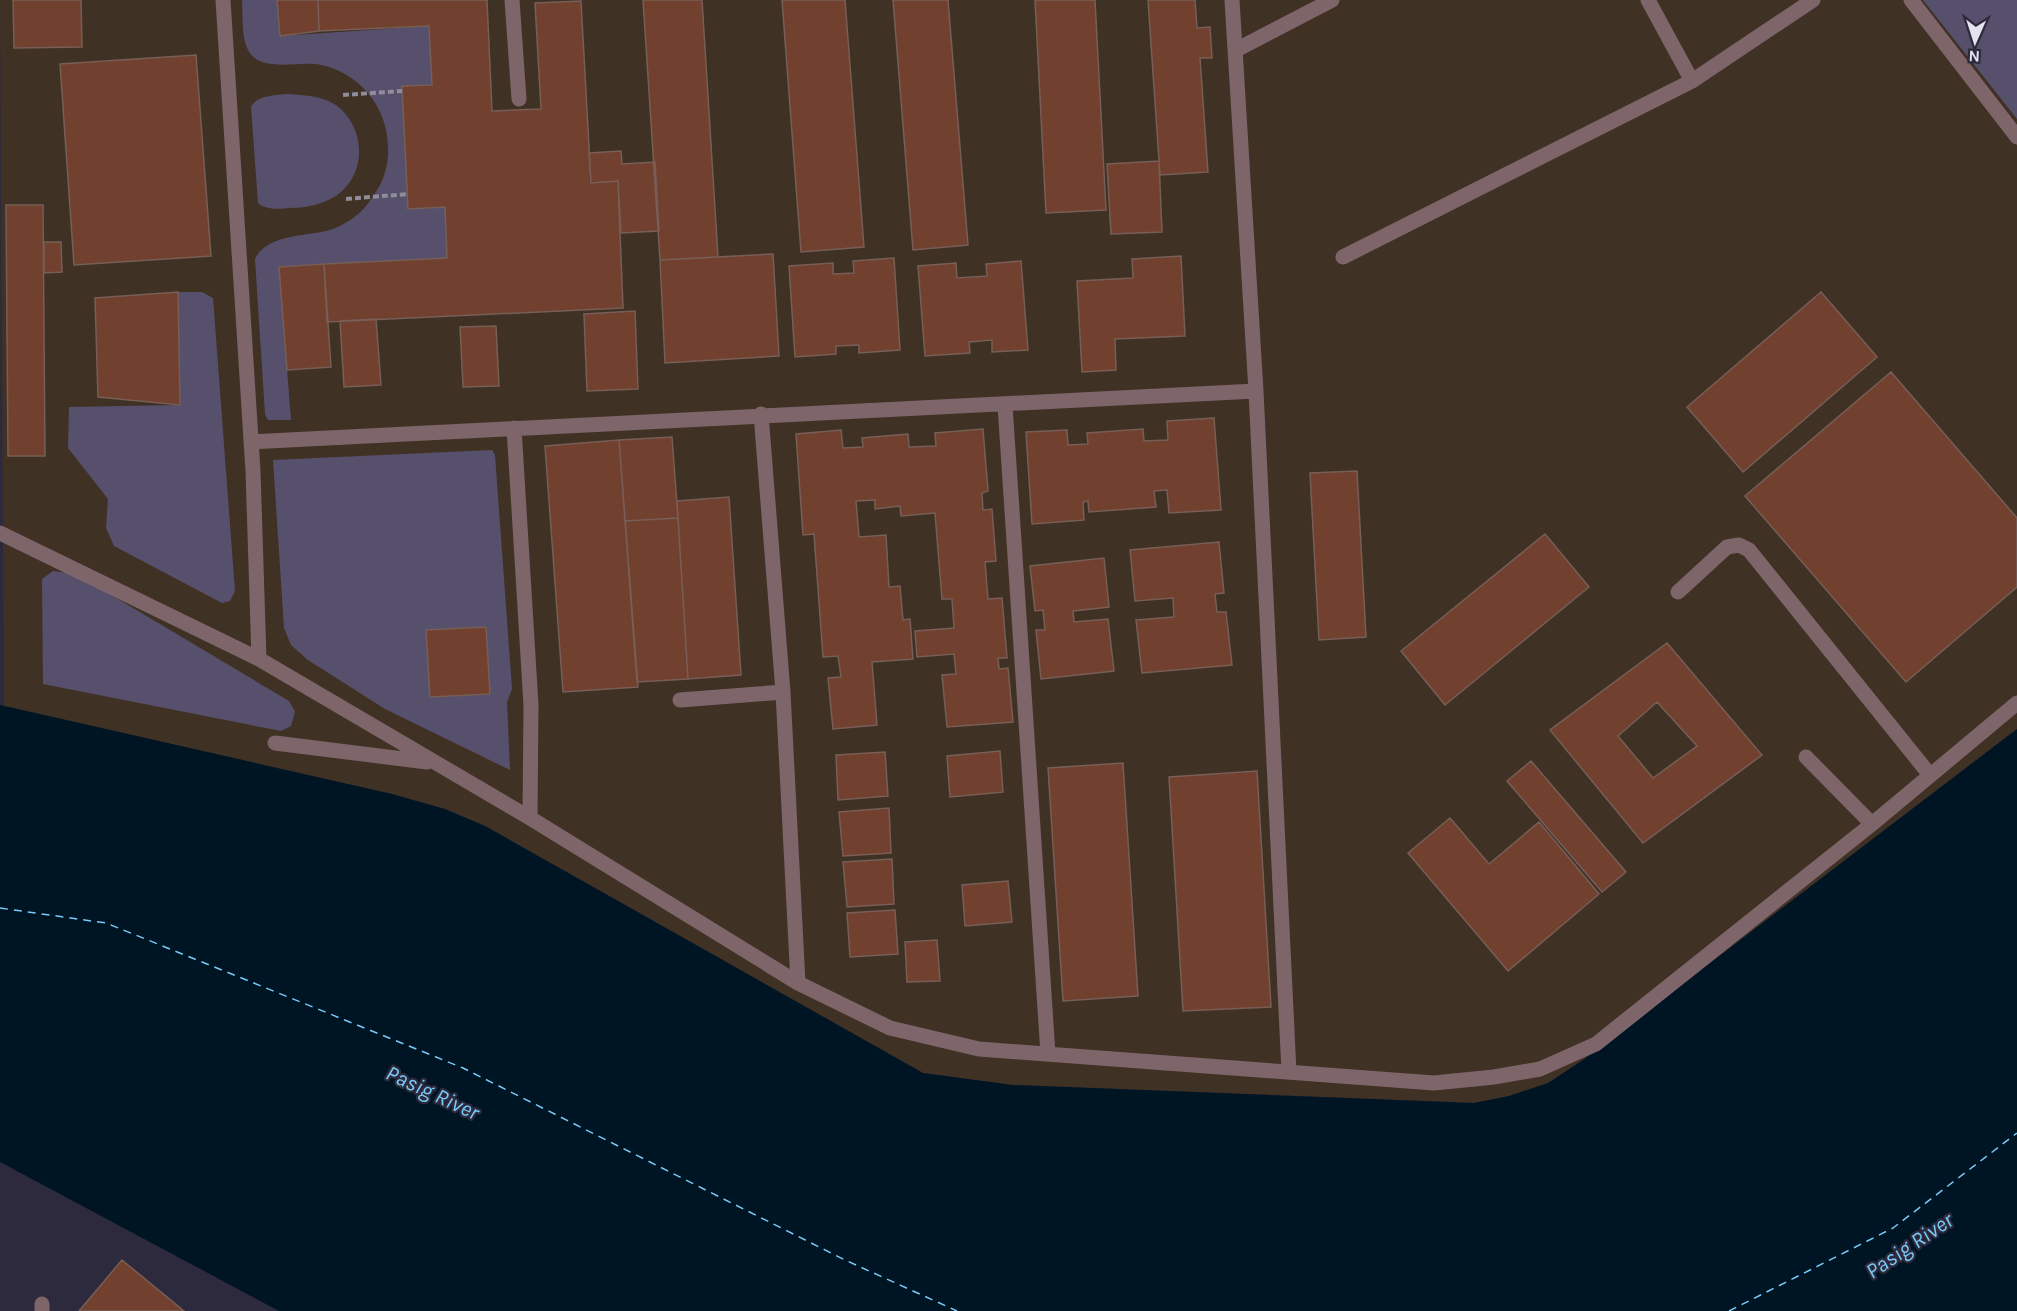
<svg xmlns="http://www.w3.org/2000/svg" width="2017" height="1311" font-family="Karla,sans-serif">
  <rect width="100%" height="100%" fill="#2e2a3d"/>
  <path fill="#403125" d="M 0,0 L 2017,0 L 2017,729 L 1583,1060 L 1548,1083 L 1509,1096 L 1474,1103 L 1013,1085 L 923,1073 L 485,826 L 445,809 L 392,794 L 4,706 Z"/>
  <path fill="#57506c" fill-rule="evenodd" d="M 242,0 L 277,0 L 280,36 L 429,26 L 432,85 L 402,86 L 445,207 L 447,258 L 279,267 L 291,420 L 268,420 L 265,414 L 255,259 C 267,233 309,237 333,229 C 349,223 363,212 372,198 C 381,186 387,171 388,156 C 389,132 383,110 367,92 C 356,79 338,68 321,65 C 300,60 260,74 248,50 C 241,36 243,15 242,0 Z
    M 1923,0 L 2017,0 L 2017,119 Z
    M 285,94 C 302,95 319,95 334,104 C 364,123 368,169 341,192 C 327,204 307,208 289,208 C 279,209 265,210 258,203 L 251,107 C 257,95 273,96 285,94 Z
    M 178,292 L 202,292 L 213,298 L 235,591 L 230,601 L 222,603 L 114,546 L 106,528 L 108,499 L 68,448 L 69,407 L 180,405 Z
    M 492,450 L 495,455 L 512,689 L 507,702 L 510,770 L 385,709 L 308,660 L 291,645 L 284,628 L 273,460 ZM 485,627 L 489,694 L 430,697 L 426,630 Z
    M 53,571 L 76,574 L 289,701 L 295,712 L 291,726 L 281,731 L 43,684 L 42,579 Z"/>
  <path fill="#001523" d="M 0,705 L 392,794 L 445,809 L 485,826 L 923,1073 L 1013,1085 L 1474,1103 L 1509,1096 L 1548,1083 L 1583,1060 L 2017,729 L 2017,1311 L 279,1311 L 0,1162 Z"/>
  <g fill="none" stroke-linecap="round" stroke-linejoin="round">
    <path stroke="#79caf9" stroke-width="1.5" stroke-dasharray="8 6" stroke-linecap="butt" d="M 0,908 L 106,923 L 463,1068 L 845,1260 L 957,1311
      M 1729,1311 L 1893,1228 L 2017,1133"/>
  </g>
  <path fill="#71402f" stroke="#775e56" stroke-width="1.5" fill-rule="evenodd" d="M 13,0 L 81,0 L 82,47 L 14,48 Z
    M 277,0 L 318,0 L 319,31 L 280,36 Z
    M 318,0 L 487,0 L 492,111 L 541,109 L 535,3 L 581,1 L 591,183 L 618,181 L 623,308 L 327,322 L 324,264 L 447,258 L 445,207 L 408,209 L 402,86 L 432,85 L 429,26 L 319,31 Z
    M 643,0 L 702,0 L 718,257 L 660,260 Z
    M 782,0 L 845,0 L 864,247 L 801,252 Z
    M 893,0 L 948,0 L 968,245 L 913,250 Z
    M 1035,0 L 1095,0 L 1106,210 L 1046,213 Z
    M 1148,0 L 1195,0 L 1197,28 L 1210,27 L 1212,58 L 1200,58 L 1208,172 L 1160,175 Z
    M 196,55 L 211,256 L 74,265 L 60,64 Z
    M 621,151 L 622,164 L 655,162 L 659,231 L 621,233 L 618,181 L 591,183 L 589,153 Z
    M 1159,161 L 1162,232 L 1111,234 L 1107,164 Z
    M 6,205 L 43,205 L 45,456 L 8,456 Z
    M 44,242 L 61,242 L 62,272 L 44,273 Z
    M 773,254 L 779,356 L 665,363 L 660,260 Z
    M 1181,256 L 1185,336 L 1115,339 L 1116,370 L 1082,372 L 1077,281 L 1133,278 L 1132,259 Z
    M 894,258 L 900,350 L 859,353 L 859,345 L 836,346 L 836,354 L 795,357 L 789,266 L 833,263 L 833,274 L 854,273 L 853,261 Z
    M 1021,261 L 1028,350 L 992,352 L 992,340 L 969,342 L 970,353 L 925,356 L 918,266 L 956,263 L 957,278 L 987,276 L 986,264 Z
    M 324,264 L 331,367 L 287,370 L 279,267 Z
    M 178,292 L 180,405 L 98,397 L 95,298 Z
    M 1821,292 L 1877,357 L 1743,472 L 1687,407 Z
    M 635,311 L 638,389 L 587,391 L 584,314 Z
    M 376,319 L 381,385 L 344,387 L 340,321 Z
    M 496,326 L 499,386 L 463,387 L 460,327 Z
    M 1891,372 L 2017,518 L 2017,587 L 1906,682 L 1745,496 Z
    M 1214,418 L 1221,510 L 1169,513 L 1167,490 L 1154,491 L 1156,507 L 1089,512 L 1088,501 L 1083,502 L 1084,520 L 1032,524 L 1026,432 L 1067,430 L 1068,445 L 1088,444 L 1087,433 L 1143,429 L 1144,441 L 1168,440 L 1167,421 Z
    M 983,429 L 988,491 L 982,493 L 983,510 L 992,509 L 996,561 L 985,562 L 988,599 L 1002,598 L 1007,658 L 998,658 L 999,669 L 1008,668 L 1013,722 L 947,727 L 942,675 L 956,674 L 954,654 L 917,657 L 915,631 L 954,628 L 952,599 L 942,599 L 935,513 L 901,516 L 900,506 L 875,509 L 875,500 L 856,501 L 859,537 L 886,535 L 889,587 L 900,586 L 903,620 L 910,619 L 913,659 L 872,662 L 877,725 L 833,729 L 828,678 L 841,677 L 838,656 L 823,657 L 814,534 L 803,535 L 796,434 L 841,430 L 843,448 L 863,447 L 862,438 L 908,434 L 909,447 L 936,446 L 935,433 Z
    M 672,437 L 678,518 L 625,521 L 619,440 Z
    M 619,440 L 638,687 L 563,692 L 545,446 Z
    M 1357,471 L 1366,637 L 1319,640 L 1310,473 Z
    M 729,497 L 741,675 L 688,679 L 677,501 Z
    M 678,518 L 688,679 L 637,682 L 625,521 Z
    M 1545,534 L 1589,587 L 1445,705 L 1401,651 Z
    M 1219,542 L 1224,593 L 1215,594 L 1217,612 L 1226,612 L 1232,665 L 1142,673 L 1136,620 L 1174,617 L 1173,598 L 1135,601 L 1130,550 Z
    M 1104,558 L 1109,607 L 1073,611 L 1074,622 L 1108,619 L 1114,671 L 1041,679 L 1036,630 L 1045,630 L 1043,610 L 1035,611 L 1030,566 Z
    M 486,627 L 490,694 L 430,697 L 426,630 Z
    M 1667,643 L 1762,755 L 1643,843 L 1550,730 ZM 1657,702 L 1697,746 L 1653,778 L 1618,736 Z
    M 1000,751 L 1003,792 L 950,797 L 947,756 Z
    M 885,752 L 888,796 L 838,800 L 836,755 Z
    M 1531,761 L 1626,872 L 1602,892 L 1507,781 Z
    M 1123,763 L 1138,996 L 1063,1001 L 1048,768 Z
    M 1257,771 L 1271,1007 L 1183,1011 L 1169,777 Z
    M 889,808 L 891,853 L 843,856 L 839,812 Z
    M 1450,818 L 1489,864 L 1539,822 L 1599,894 L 1508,971 L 1408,853 Z
    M 892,859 L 894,904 L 847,907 L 843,862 Z
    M 1008,881 L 1012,922 L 965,926 L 962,885 Z
    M 895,910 L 898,954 L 850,957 L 847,913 Z
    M 937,940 L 940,981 L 907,982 L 905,942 Z
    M 122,1260 L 184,1311 L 79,1311 Z"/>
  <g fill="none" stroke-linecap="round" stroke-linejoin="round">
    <path stroke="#8f8c9b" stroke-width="4" stroke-dasharray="6 3" stroke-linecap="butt" d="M 343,95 L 402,91
      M 346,199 L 408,194"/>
    <path stroke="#7e656a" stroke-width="15" d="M 223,0 L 253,471 L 259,659
      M 512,0 L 519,99
      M 1232,0 L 1256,391 L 1289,1072
      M 1648,0 L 1692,81
      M 1911,0 L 2017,137
      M 1236,50 L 1332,0
      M 1343,257 L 1692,81 L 1813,0
      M 1005,405 L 1048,1054
      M 761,414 L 783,692 L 798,983
      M 514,428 L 531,705 L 530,818
      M 251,442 L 1256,391
      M 0,533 L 259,659 L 530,818 L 798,983 L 890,1028 L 979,1049 L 1434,1083 L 1494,1077 L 1540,1069 L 1596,1044 L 1872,824 L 2017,703
      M 1678,592 L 1727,547 L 1739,545 L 1749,550 L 1930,775
      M 680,700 L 783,692
      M 275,743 L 427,762
      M 1806,757 L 1872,824
      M 42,1304 L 42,1311"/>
  </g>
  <g text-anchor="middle" stroke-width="4.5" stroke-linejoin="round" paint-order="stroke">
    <g font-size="22" font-style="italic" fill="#79caf9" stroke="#2e2a3d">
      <text transform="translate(433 1092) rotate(25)" y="8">Pasig River</text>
      <text transform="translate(1909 1245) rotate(-34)" y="8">Pasig River</text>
    </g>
  </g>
  <g transform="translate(1975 42) rotate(183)" stroke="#2e2a3d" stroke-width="4.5" paint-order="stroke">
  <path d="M0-4.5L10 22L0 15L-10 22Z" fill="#e5e2ef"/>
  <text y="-9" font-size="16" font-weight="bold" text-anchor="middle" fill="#e5e2ef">N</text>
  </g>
</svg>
